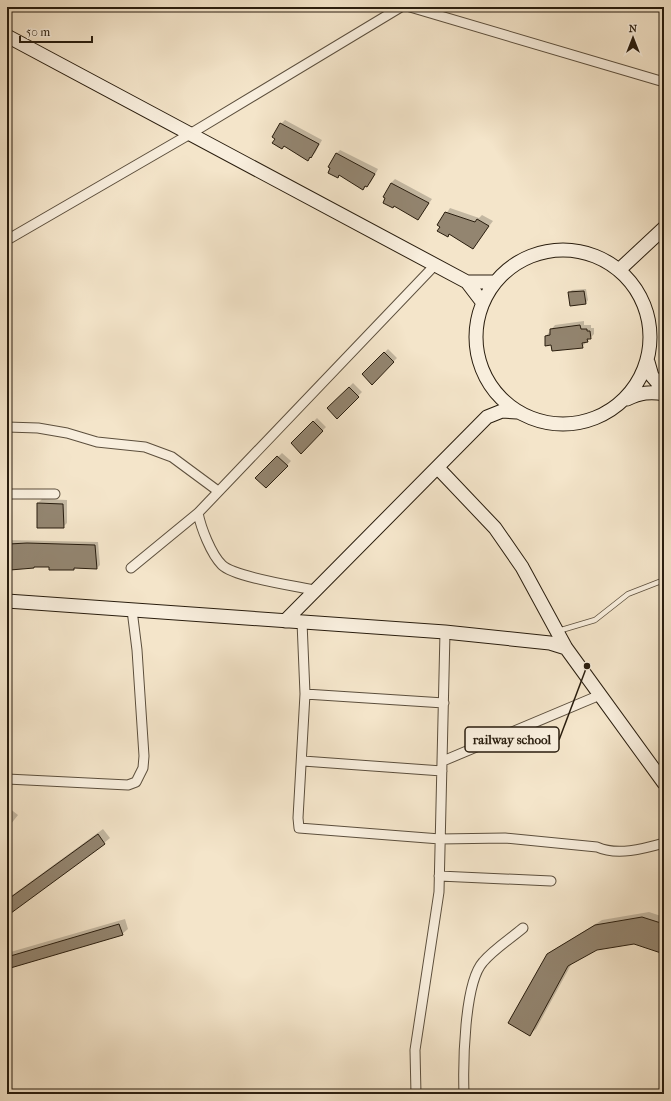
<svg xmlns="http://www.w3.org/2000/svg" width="671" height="1101" font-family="'IM FELL French Canon',serif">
  <rect width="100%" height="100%" fill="#f4e5ca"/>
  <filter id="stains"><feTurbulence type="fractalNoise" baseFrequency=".005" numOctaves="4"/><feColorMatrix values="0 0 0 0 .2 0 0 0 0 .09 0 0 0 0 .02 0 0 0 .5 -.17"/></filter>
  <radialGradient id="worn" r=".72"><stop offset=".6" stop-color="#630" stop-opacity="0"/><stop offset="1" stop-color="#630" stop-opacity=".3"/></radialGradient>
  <path fill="#0003" d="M 285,120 L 322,140 L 315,153 L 307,160 L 298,155 L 299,153 L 281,124 Z
    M 340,150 L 378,169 L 371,182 L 363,189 L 340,175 L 338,177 L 336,154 Z
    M 395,179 L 432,199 L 418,219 L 391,183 Z
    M 450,208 L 479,218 L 482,215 L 493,221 L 472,248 L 439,225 Z
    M 586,289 L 588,300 L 586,303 L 569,293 L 572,290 Z
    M 584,321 L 584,325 L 591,325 L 591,328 L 594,328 L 594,334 L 582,347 L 552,344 L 546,336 L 555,325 Z
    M 388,349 L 397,358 L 372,383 L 363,374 Z
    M 353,383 L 362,392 L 337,417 L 328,408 Z
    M 317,418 L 326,427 L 301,452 L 292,443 Z
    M 282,453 L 291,461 L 266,487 L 257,478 Z
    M 42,499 L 67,500 L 67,523 L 63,527 L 38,503 Z
    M 7,540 L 98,542 L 100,565 L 97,568 L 76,567 L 74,569 L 50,566 L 7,566 Z
    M 9,808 L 18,815 L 7,829 L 7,810 Z
    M 103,829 L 110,838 L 104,843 L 7,914 L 7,899 Z
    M 649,912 L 664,917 L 664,953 L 634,943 L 596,949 L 572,963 L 536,1029 L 530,1034 L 551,952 L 602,920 Z
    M 125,919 L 128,929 L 122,934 L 7,968 L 7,953 Z"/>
  <path fill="#938570" stroke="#291d0e" d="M 280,123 L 319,144 L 311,158 L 310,157 L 308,161 L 284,146 L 282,149 L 272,143 L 275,139 L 272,137 Z
    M 336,153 L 375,174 L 367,187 L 365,186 L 363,190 L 339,175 L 338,178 L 328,173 L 330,168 L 328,167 Z
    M 391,183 L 429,203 L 418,220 L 394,206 L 393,208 L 383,203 L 385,198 L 383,197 Z
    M 445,212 L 475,222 L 477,219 L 489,226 L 473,249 L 449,234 L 448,237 L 437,231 L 440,227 L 437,225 Z
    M 584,291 L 586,304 L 570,306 L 568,292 Z
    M 580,325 L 581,329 L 587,329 L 587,331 L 590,331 L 591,339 L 587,339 L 588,342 L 582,343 L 583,348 L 552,351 L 551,345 L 545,346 L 545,336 L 550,335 L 550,329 Z
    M 384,352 L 394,362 L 372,385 L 362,374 Z
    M 349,387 L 359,397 L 337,419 L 327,408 Z
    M 313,421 L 323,431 L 301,454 L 291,443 Z
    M 277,456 L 288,466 L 266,488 L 255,478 Z
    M 37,503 L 63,504 L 64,528 L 37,528 Z
    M 27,543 L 95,545 L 97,569 L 74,568 L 74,570 L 49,570 L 49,567 L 34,567 L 34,568 L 10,570 L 10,566 L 7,567 L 7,547 L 9,547 L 9,544 Z
    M 98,834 L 105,844 L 7,916 L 7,900 Z
    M 642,917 L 664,924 L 664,954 L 634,944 L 597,950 L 568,966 L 530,1036 L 508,1023 L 547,954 L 595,925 Z
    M 119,924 L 123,935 L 7,969 L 7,957 Z"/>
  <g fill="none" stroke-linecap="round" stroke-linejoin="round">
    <g stroke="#5c4f3d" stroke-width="6">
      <path id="lane" d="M 558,631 L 595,620 L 628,594 L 664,580"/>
    </g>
    <g stroke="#5c4f3d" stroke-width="11">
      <path id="street" d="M 410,7 L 664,82
        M 7,240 L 190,134 L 401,7
        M 7,427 L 38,428 L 67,433 L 97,442 L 145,447 L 172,457 L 218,491
        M 7,494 L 55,494
        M 198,513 C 201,528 211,554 222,565 C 234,577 295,586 314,590
        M 131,568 L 198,513 L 435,265
        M 302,622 L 305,694 L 298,818 L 299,828 L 440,839 L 505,838 L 597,847 C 617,856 643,849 664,843
        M 305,694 L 444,703
        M 303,761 L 442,771
        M 443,761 L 600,695
        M 7,779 L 128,785 L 136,782 L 143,768 L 144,756 L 137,650 L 132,610
        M 439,876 L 551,881
        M 416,1094 L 415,1050 L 439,892 L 445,632
        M 464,1094 C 463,1065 464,983 483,962 C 494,949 510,939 523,928"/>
    </g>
    <g stroke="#291d0e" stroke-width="15">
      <path id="secondary" d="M 7,36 L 467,282 L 483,303
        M476 337a87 87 0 1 1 174 0a87 87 0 1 1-174 0Z
        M 619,270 L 664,228
        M 467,282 L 495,282
        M 648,362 L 652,376 L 664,390
        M 627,399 C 640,393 650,391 664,394
        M 438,468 L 495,528 L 522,567 L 566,648 L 664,783
        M 7,601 L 445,632 L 550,643 L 566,648
        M 285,621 L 487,417 L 502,411 L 517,412"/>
    </g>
    <use href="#lane" stroke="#f8eedd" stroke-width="4.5"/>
    <use href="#street" stroke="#f8eedd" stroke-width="9"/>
    <use href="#secondary" stroke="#f8eedd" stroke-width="13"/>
  </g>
  <path fill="none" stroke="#291d0e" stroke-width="1.5" d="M587 666L559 740"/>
  <circle fill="#291d0e" stroke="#f8eedd" stroke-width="1.5" cx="587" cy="666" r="4"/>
  <rect fill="#f8eedd" stroke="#291d0e" stroke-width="1.5" x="465" y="727" width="94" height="25" rx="4"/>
  <g font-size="13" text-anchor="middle" font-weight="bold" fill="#291d0e">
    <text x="512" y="744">railway school</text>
  </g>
  <rect width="671" height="1101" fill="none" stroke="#f4e5ca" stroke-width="24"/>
  <rect x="8" y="8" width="655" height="1085" fill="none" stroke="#291d0e" stroke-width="2"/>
  <rect x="12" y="12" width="647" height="1077" fill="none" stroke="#291d0e"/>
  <g transform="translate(633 38)" stroke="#f8eedd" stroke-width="3" paint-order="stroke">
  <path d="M0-3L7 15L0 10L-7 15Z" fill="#291d0e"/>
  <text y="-6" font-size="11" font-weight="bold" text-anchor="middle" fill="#291d0e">N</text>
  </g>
  <path d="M20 36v6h72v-6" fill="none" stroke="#291d0e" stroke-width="2"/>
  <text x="26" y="36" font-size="12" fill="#291d0e" stroke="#f8eedd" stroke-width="3" paint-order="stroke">50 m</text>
  <rect width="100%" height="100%" filter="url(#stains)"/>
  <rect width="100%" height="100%" fill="url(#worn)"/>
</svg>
